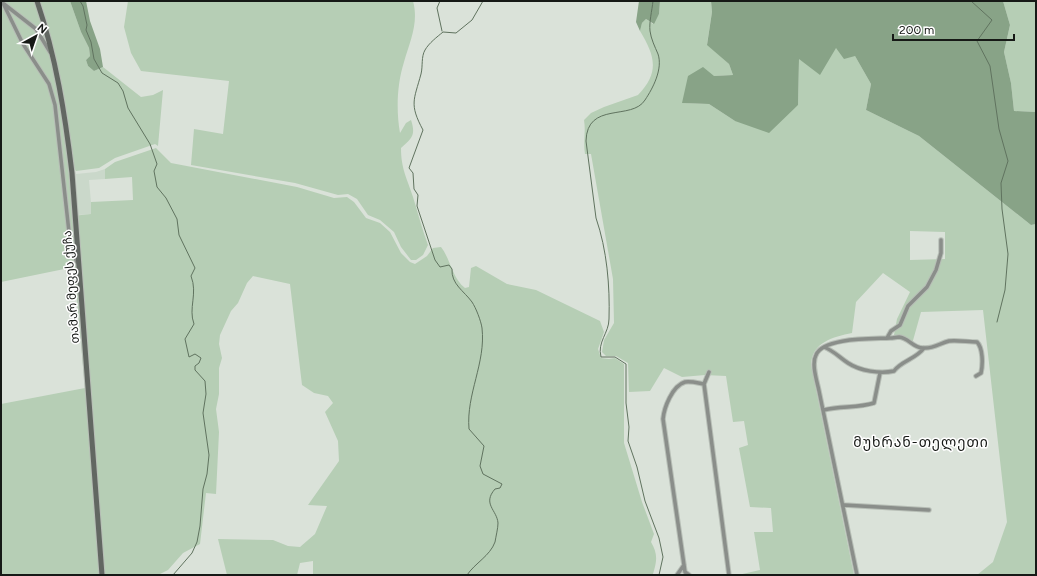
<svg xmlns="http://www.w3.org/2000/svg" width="1037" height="576" font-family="Figtree,'Noto Sans Georgian',sans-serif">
  <rect width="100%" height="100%" fill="#dae2d9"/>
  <path fill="#cad8ca" d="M 105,169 L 105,179 L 89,180 L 92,214 L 78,215 L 76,174 L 96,172 Z"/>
  <path fill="#b6ceb5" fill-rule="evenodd" d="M 1,1 L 36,1 C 58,71 68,143 72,216 L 91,214 L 91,202 L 133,200 L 132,177 L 105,179 L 105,169 L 115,162 L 156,148 L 171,163 L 297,187 L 334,198 L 347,197 L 354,202 L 366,218 L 380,223 L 390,232 L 401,253 L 410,262 L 415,264 L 427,256 L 433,248 L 441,247 C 451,260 452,278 465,288 L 469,287 L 471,268 L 476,266 L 507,284 L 536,290 L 600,321 L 604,332 L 598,349 L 601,358 L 609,359 L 615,358 L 624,364 L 624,443 L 642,502 L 654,534 L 651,542 C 658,554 657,561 653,574 L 701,575 L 313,575 L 313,561 L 300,563 L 297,575 L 227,575 L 218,539 L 273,540 L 288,546 L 300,547 L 315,534 L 327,506 L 308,505 L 339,461 L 338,441 L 325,412 L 333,403 L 328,396 L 314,393 L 302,385 L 290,284 L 253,276 L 247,283 L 238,303 L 231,311 L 220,335 L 219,344 L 222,358 L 219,368 L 219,394 L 216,409 L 219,432 L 216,494 L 206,493 L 200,544 L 183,553 L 168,570 L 158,575 L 1,575 L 1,404 L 85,388 L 74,267 L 1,282 Z
    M 40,1 L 70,1 L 81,32 L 89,48 L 90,56 L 86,60 L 88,66 L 94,71 L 103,67 L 141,97 L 153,95 L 163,90 L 158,146 L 155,144 L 115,158 L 99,168 L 76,171 L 74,168 C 68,111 58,55 40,1 Z
    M 128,1 L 413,1 C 419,23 410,41 404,62 C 397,84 396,110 400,133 L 406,123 L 411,120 C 416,135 412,138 401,148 C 401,169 407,178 413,197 C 418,213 422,229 428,245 L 423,255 L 416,260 L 411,260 L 401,247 L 394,232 L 380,220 L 368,215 L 357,199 L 348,194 L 338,195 L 295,183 L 191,165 L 194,129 L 223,134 L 229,81 L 141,71 L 131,53 L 124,27 Z
    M 660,1 L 711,1 L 712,12 L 707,44 L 729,64 L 733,75 L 714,76 L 683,103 L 709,104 L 735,121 L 798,105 L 799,58 L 836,48 L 855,56 L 871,84 L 866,110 L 919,136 L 1031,225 L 1036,224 L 1036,575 L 977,575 L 993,562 L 1007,522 L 983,310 L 921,312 L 912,344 L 894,335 L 897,319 L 910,292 L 883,273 L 856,302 L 852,333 C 833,337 812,342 811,365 L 854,575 L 738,575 L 760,570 L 754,532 L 773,532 L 771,508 L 750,507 L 739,448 L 748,445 L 744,421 L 733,422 L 726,376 L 705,375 L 682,377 L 664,368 L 650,391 L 629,392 L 628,363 L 616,356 L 606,356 L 602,352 L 604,340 L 614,323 L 613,279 L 591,154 L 585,154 C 583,142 586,132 584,120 L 591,113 L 604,107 L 638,95 C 660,72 655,56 640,31 L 642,23 L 646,19 L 653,24 L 659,14 ZM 910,231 L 945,232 L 945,259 L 910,260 Z
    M 1003,1 L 1036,1 L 1036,112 L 1014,111 L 1011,83 L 1004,52 L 1010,25 Z"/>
  <path fill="#88a387" d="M 70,1 L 86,1 L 90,21 L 100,49 L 103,67 L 94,71 L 88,66 L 86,60 L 90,56 L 89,48 L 81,32 Z
    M 639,1 L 660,1 L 659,14 L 654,24 L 646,19 L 642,23 L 640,31 L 636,22 Z
    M 711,1 L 1003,1 L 1010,25 L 1004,52 L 1011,83 L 1014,111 L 1036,112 L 1036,224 L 1031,225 L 919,136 L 866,110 L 871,84 L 855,56 L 844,59 L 836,48 L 820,75 L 799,59 L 798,105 L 769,133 L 735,121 L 709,104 L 682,103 L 688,76 L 703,67 L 714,76 L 733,75 L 729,64 L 707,45 L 712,12 Z"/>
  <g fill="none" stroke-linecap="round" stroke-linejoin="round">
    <path stroke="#60735f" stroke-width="1" d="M 80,1 L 83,6 L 87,25 L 86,30 L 91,42 L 94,59 L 102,73 L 118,83 L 123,91 L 128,108 L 150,144 L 157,164 L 154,171 L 157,187 L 166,198 L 177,219 L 179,235 L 195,268 L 191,276 C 198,294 188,308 194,324 L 185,339 L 189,357 L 195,354 L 201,358 L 199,363 L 195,366 L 195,370 L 205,381 L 206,394 L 203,413 L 209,455 L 207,474 L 203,489 L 200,526 L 197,542 L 192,553 L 173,575
      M 440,1 L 437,8 L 442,31
      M 653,1 C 652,11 649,22 650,31 C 651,39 655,47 658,54 C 663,69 653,88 645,100 C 632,121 587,101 586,141 L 596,218 C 607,250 610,286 609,319 C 609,333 597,342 601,357 L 615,357 L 626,364 L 626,403 L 629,427 L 628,441 L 637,467 L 645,501 L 659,538 L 663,557 L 659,575
      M 971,1 L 992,20 L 977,41 L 990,66 L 999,129 L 1008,161 L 1001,183 L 1002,209 L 1008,254 L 1005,290 L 997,322
      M 467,575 C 475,563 490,556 495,542 C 496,536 498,528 498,523 C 497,510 482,504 495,489 L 500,488 L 502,484 L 483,474 L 480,466 L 484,446 L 469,429 C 466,394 486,363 482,328 C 481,321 476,308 472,302 C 464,291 451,284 452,269 L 449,265 L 440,267 L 435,260 L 417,206 L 418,195 L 414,189 L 413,173 L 409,168 L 423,130 C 409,104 414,100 421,74 C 423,66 421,57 425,50 C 429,43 437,37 443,32 L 456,33 L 472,20 L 483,1"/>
    <g stroke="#b7beb6" stroke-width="5.5">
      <path id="street" d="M 2,1 L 23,44 L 49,84 L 55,105 L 69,232 L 72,251 L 77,262
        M 4,4 L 36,29 L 50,52
        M 887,338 L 891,331 L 900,325 L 908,306 L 927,287 L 936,270 L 941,253 L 941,240
        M 824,347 C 834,351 839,357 848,363 C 860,371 880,374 894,371 C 901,361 916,359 924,348
        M 704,384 L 709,372
        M 824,410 C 841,406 858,408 874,403 L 880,373
        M 844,505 L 929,510
        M 677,575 L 684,565
        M 689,575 L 685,572 L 663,419 C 664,408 672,386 685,382 C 691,381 698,383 704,384 L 729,575
        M 857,575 L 819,391 C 817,381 811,364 816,355 C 823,337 874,339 890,338 C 893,338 897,337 899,337 C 909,338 913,348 923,348 C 934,349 940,343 949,341 C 958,340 968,342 977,342 C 983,348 983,364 981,373 L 976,376"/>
    </g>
    <g stroke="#b7beb6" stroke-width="7">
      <path id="secondary" d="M 37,1 C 56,57 65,114 72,173 L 102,575"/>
    </g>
    <use href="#street" stroke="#8a8e8a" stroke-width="3.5"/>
    <use href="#secondary" stroke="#626762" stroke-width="5"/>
  </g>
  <g text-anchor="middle" stroke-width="3" stroke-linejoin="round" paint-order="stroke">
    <g font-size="12" fill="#161916" stroke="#fff">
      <text transform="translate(71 287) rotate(-94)" y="4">თამარ მეფეს ქუჩა</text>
    </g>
    <g font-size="14" letter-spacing="1" fill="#161916" stroke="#fff">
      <text x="921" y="447">მუხრან-თელეთი</text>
    </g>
  </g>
  <rect width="1037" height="576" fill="none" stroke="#161916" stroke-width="4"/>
  <g transform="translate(36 36) rotate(40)" stroke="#ffffff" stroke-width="3" paint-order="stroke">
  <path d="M0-3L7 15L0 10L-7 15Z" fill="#161916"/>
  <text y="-6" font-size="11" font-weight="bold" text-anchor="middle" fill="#161916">N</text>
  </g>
  <path d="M893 34v6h121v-6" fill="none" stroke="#161916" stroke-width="2"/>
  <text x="899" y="34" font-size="12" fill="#161916" stroke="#ffffff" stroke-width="3" paint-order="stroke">200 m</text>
</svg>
